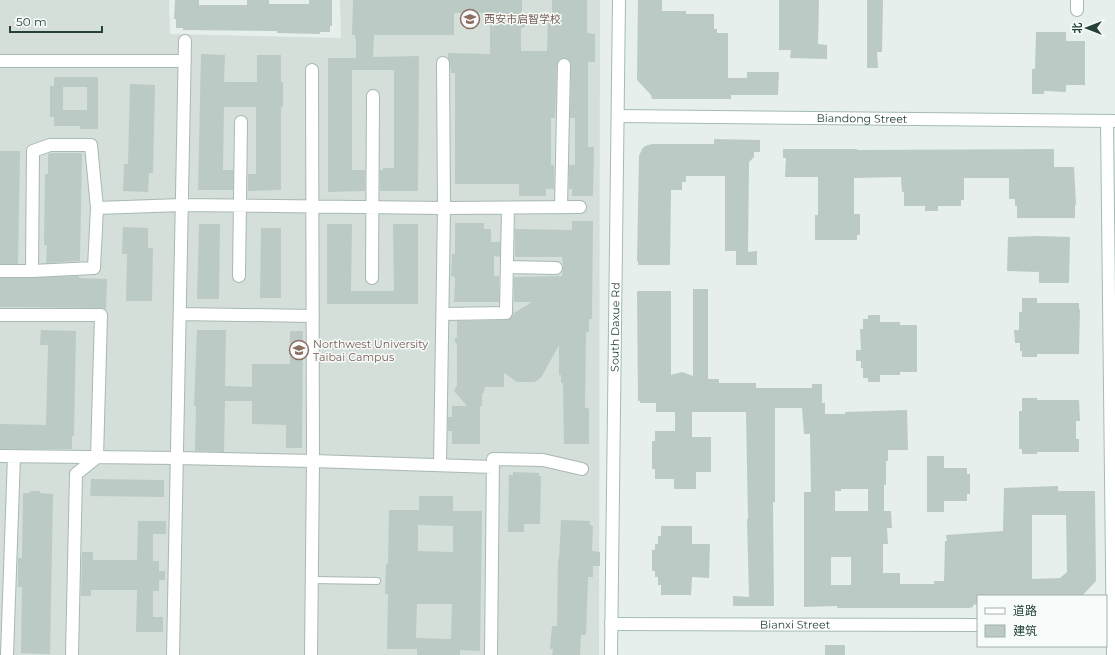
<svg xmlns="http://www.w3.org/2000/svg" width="1115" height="655" font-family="Montserrat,'Noto Sans SC',sans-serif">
  <rect width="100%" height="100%" fill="#e6efeb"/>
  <path fill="#d4dfda" d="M 0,0 L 169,0 L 170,34 L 341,38 L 340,0 L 600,0 L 599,655 L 0,655 Z"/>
  <path fill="#bbcac4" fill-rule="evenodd" d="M 175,0 L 199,0 L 199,5 L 247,5 L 247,0 L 269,0 L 269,4 L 309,4 L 309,0 L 332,0 L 332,26 L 330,26 L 330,32 L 320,32 L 320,34 L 277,33 L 277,31 L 274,31 L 183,30 L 183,28 L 176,28 L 176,19 L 174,19 Z
    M 353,0 L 522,0 L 522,15 L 531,15 L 525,27 L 521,28 L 521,51 L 547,51 L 548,15 L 552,15 L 552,0 L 587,0 L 587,33 L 595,34 L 595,62 L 588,62 L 588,147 L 594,147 L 593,196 L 572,196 L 572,189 L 569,189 L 569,165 L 575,165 L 575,118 L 570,118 L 571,65 L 570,61 L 565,58 L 560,59 L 557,64 L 555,118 L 551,118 L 551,165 L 554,165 L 554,189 L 546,189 L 546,196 L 519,196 L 519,184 L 455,184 L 455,73 L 451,73 L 450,63 L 448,58 L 448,53 L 490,54 L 490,13 L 454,13 L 454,35 L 374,35 L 373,57 L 419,56 L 418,191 L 380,191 L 380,170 L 383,170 L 383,168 L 394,168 L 394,70 L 352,70 L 352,170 L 365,170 L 365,191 L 328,192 L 328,58 L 356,58 L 356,39 L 355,39 L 355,35 L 352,35 Z
    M 638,0 L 662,0 L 662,11 L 686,11 L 686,14 L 714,14 L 714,29 L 717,29 L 717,33 L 728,33 L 728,78 L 747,78 L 747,72 L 779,72 L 778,95 L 731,95 L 731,99 L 652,99 L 651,95 L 637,80 Z
    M 779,0 L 819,0 L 818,44 L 827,45 L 827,59 L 790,58 L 791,50 L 779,50 Z
    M 867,0 L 883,0 L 882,52 L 877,52 L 878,68 L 867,68 Z
    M 1036,32 L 1066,32 L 1066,41 L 1085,41 L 1085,85 L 1066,85 L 1066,92 L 1044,91 L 1044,94 L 1032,94 L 1032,69 L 1035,69 Z
    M 201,54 L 225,55 L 224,82 L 257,82 L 257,55 L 281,55 L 281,82 L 283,82 L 283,107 L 281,107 L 281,190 L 248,191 L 248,174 L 256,174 L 256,107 L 224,107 L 223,170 L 233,170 L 233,190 L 198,190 Z
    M 54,77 L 98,77 L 98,129 L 80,129 L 80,126 L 54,126 L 54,117 L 50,117 L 50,86 L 54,86 ZM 63,87 L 87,87 L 87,110 L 63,110 Z
    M 130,84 L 155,85 L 153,173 L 149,173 L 148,192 L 123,191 L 124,164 L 128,164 Z
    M 714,139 L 760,140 L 760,152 L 754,152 L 754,157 L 749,162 L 748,252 L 757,251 L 757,265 L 736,265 L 736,251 L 725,251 L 725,176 L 686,176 L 686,182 L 682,182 L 682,190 L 671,190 L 670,265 L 638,265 L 638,261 L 637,261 L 639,156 L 642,149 L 645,146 L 652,144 L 714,144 Z
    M 783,149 L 857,149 L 857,150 L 1054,149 L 1054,167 L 1074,167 L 1076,205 L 1075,205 L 1075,218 L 1017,218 L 1017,206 L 1015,206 L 1015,199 L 1009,199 L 1009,178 L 964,178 L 964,200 L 961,200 L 961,206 L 938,206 L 938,211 L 925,211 L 925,206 L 904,206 L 904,192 L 902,192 L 901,177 L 854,178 L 854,214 L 860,214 L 860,235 L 857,235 L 857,240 L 815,240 L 815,215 L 818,215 L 818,177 L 785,177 L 786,158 L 783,158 Z
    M 0,151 L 20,151 L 18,264 L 0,264 Z
    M 51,153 L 82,153 L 80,261 L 46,263 L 47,245 L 44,245 L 45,174 L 48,174 L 48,154 Z
    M 572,221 L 593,221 L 592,319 L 589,319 L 589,332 L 586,332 L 585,407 L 589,409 L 589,444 L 564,444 L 563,383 L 561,383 L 561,375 L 559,375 L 559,345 L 542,376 L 538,380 L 534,382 L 517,382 L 504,373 L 504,387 L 485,387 L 484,392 L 482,394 L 482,406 L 480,406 L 480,444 L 452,444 L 452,431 L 448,431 L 448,417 L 452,417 L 452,406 L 467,406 L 454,391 L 457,385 L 457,345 L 454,340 L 457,337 L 457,321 L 506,320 L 512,317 L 514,313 L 532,302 L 514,302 L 514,277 L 562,276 L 563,268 L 562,257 L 515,257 L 515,229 L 572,230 Z
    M 455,223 L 484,223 L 484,229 L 491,229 L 491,242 L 500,242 L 500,257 L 494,256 L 494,276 L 499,276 L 499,302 L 454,302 L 455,277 L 451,276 L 452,254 L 455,254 Z
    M 199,224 L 220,224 L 219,299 L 197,299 Z
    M 327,224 L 352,224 L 351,291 L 394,291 L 393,224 L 418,224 L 418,304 L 327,304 Z
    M 123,227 L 148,228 L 148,248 L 153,248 L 152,301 L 126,301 L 127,254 L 122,254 Z
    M 261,228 L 281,228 L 281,298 L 260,298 Z
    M 1038,236 L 1070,237 L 1069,283 L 1039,283 L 1039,272 L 1007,271 L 1008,237 Z
    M 79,276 L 79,278 L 107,279 L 106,309 L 101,308 L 0,307 L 0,278 Z
    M 693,289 L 708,289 L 708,379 L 719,379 L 719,383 L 756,383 L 756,388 L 812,388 L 812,384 L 822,384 L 822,403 L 825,403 L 825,414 L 845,414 L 845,412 L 907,410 L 908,450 L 888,450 L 888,461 L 886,461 L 886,485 L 884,485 L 884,511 L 891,511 L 892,528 L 887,528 L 888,544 L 883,544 L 883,573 L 900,573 L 900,584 L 934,584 L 934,581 L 944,581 L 945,541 L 947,541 L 946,535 L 1003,531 L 1004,488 L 1058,486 L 1058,491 L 1095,491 L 1096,581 L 1082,596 L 978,596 L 978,604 L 973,605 L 973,607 L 969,608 L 837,608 L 837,606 L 804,607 L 804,492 L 811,492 L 810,434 L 804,434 L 802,408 L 775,408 L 775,502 L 773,502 L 774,606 L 733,606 L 733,596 L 749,597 L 747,519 L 748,519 L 746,412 L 692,412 L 692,437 L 711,437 L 711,472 L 696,472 L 696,489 L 674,489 L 674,479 L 655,479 L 655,469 L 652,469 L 652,441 L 655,441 L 655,431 L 675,431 L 675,412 L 656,412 L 656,403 L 640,403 L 640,401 L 638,401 L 637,291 L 671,291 L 671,375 L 682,372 L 693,376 ZM 841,489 L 868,489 L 868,511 L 835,511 L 835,491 L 841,491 ZM 1032,515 L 1066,515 L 1067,572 L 1060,578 L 1032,579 ZM 831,557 L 851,557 L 851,585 L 831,585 Z
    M 1022,298 L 1037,298 L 1037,303 L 1079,303 L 1079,309 L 1080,309 L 1079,354 L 1037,354 L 1037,357 L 1022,357 L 1022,351 L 1020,351 L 1020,343 L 1015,343 L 1014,330 L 1019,330 L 1019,312 L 1022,312 Z
    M 868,315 L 880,315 L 880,322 L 900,322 L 900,325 L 917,325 L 917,372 L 900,372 L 900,375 L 880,375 L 880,382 L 868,382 L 868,378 L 863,378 L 863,368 L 861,368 L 861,361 L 856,361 L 856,350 L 861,350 L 860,329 L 863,329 L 863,319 L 868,319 Z
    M 41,330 L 76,331 L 74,436 L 72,436 L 72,449 L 0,449 L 0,424 L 46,425 L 48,345 L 40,345 Z
    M 197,330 L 226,330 L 225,386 L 252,387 L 252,364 L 290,364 L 290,331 L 303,331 L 302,448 L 286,448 L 286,425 L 252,424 L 252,401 L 225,401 L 224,452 L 195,451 L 196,406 L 194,406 Z
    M 1022,398 L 1037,398 L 1037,400 L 1079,400 L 1080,421 L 1076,421 L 1076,439 L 1079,439 L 1079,452 L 1037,452 L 1037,454 L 1022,454 L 1022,449 L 1019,449 L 1019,411 L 1022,411 Z
    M 927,456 L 944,456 L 944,468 L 967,468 L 967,474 L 970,474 L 970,494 L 967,494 L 967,501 L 944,501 L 944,512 L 927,512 Z
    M 513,472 L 539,473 L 539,476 L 541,476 L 540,524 L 524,524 L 524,532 L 508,532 L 509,475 L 513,475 Z
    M 91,479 L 164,480 L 164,497 L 90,496 Z
    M 30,491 L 40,491 L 40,493 L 53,494 L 50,654 L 21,653 L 22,587 L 18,587 L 18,558 L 22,558 L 23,493 L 30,493 Z
    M 419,496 L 453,496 L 453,511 L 482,511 L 480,651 L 460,650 L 460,655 L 417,655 L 417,649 L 387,649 L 388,594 L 385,594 L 386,564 L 388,564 L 389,510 L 419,510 ZM 418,525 L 453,526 L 453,552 L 418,551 ZM 417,604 L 452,604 L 451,639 L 416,638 Z
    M 561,520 L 590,521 L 590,525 L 593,526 L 592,551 L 600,552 L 600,566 L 593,566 L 593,577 L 588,577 L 586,635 L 581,635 L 580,655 L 552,655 L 553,649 L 550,649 L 552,626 L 557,626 L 558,559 L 559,559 Z
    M 138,521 L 166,521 L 166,534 L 153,534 L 153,561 L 159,561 L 159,571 L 165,571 L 165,580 L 159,580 L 159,591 L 153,591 L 153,617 L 163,617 L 163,632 L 136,632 L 137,590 L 91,590 L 91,596 L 81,596 L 82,552 L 93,552 L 93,560 L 137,560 Z
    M 661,526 L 692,526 L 692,544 L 710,544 L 709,578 L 692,577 L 691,595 L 661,595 L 661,585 L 658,585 L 658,577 L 655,577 L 655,571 L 652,571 L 652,550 L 655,550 L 655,544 L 658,544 L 658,536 L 661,536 Z
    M 825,645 L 845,645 L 845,655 L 825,655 Z"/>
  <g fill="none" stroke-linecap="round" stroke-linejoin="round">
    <g stroke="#a8b8b2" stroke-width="8">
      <path id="lane" d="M 311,580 L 377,581"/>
    </g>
    <g stroke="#a8b8b2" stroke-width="14">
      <path id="street" d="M 1077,10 L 1077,0
        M 0,61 L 185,61
        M 443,63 L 444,208 L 580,207
        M 312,70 L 313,461 L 493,467
        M 561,207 L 564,65
        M 507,267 L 556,268
        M 0,271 L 32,271 L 94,268 L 97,208 L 182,205 L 444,208 L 440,465
        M 32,271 L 33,151 L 50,145 L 91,145 L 97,208
        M 239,276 L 241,122
        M 372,278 L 373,96
        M 180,314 L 313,316
        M 443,314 L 506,313 L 508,208
        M 0,315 L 101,315 L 97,457 L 76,474 L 72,655
        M 0,456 L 177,458 L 313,461 L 311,655
        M 7,655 L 14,456
        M 173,655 L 185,41
        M 491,655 L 493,459 L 543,460 L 582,469"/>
    </g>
    <g stroke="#a4bbb3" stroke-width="14">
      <g id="secondary">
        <path id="s1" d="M 618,116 L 1114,121"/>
        <path d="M 1107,121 L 1113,655"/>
        <path id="s2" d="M 611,624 L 978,625"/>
        <path id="s3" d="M 611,655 L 619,0"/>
      </g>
    </g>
    <use href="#lane" stroke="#fff" stroke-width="6"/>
    <use href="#street" stroke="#fff" stroke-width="12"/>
    <use href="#secondary" stroke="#fff" stroke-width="12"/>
  </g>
  <defs>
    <g id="school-ring" transform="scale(1)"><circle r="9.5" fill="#f7fbf9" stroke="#8d6e63" stroke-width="1.5"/><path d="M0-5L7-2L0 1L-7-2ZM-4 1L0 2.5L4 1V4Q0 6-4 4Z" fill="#8d6e63"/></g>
    <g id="university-ring" transform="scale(1)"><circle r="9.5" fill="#f7fbf9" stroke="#8d6e63" stroke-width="1.5"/><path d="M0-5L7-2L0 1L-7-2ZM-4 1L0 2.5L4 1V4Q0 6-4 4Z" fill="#8d6e63"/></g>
  </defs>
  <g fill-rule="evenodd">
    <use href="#school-ring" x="470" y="19"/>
    <use href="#university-ring" x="299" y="350"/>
  </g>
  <g text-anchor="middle" stroke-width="3" stroke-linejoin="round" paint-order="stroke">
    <g font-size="11" fill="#785e54" stroke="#f7fbf9" text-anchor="start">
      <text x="484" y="23">西安市启智学校</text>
      <text x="313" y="348">Northwest University<tspan x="313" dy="13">Taibai Campus</tspan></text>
    </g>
    <g font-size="11" fill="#24423a" stroke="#f7fbf9">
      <text dy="4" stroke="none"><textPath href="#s1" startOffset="244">Biandong Street</textPath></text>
      <text dy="4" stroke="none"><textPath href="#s3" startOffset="328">South Daxue Rd</textPath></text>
      <text dy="4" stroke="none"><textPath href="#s2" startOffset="184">Bianxi Street</textPath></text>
    </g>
  </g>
  <rect x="977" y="595" width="130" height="52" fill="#f7fbf9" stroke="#a3b1ad"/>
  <rect x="985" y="608" width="20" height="6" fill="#ffffff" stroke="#a3b1ad"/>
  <text x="1013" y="615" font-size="12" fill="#24423a">道路</text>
  <rect x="985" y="625" width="20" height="12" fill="#bbcac4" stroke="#a3b1ad"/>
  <text x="1013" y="635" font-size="12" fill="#24423a">建筑</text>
  <g transform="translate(1087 28) rotate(270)" stroke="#f7fbf9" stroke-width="3" paint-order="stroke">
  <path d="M0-3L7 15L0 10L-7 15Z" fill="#24423a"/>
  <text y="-6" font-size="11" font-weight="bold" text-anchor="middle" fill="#24423a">北</text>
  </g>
  <path d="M10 26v6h92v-6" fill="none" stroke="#24423a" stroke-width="2"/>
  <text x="16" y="26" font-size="12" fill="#24423a" stroke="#f7fbf9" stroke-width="3" paint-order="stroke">50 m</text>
</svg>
